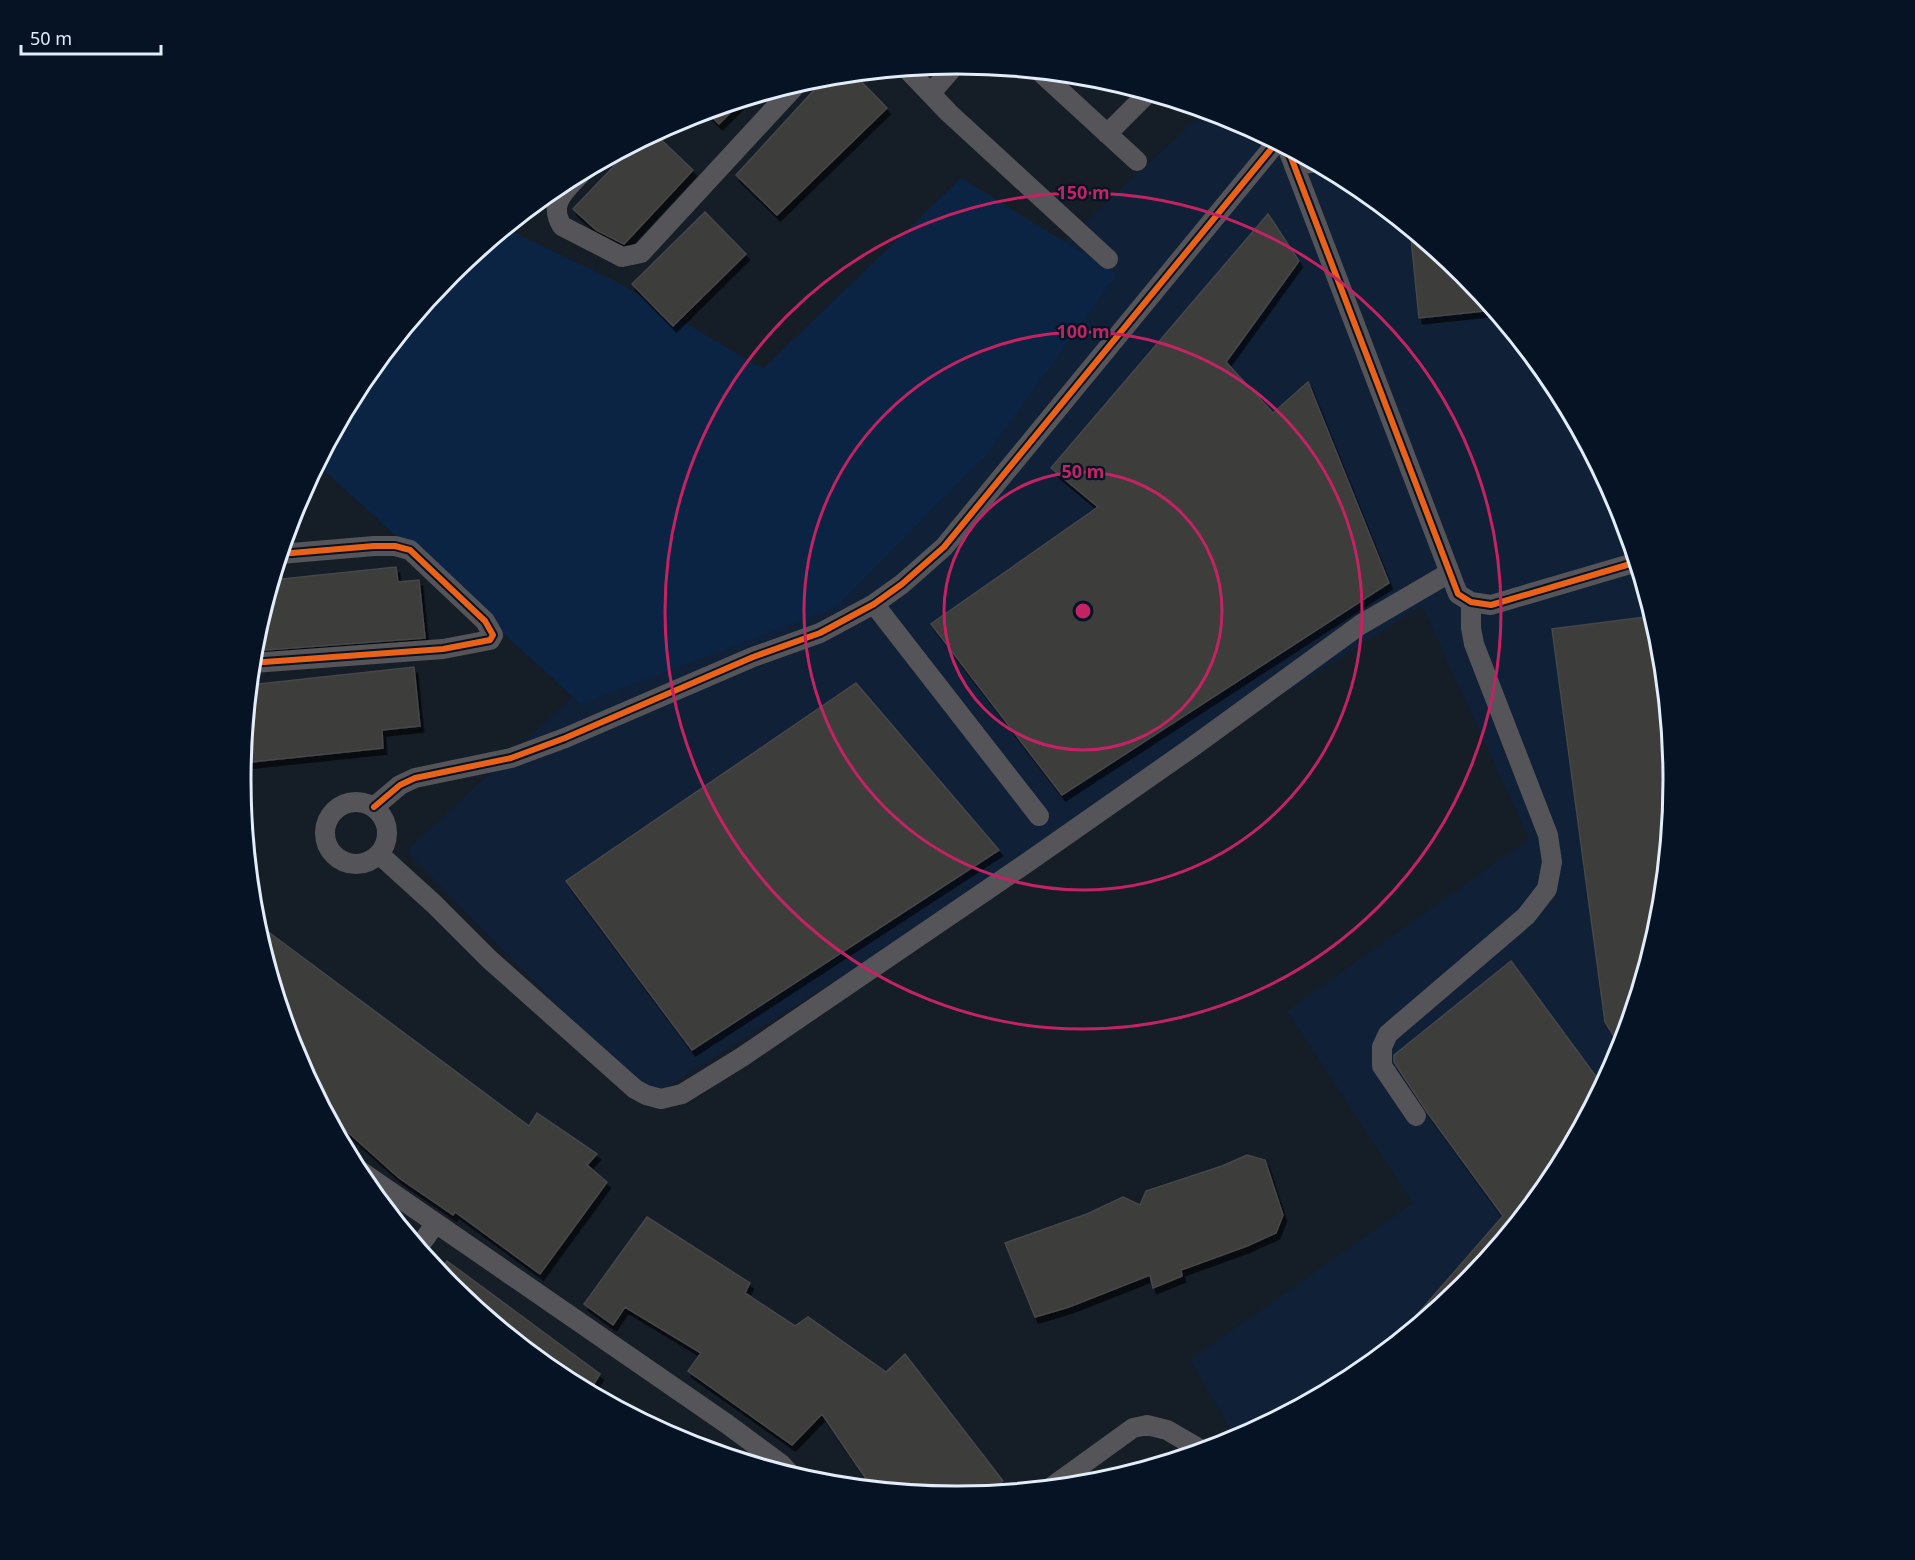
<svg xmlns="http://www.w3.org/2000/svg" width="1915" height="1560" font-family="'Noto Sans',sans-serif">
  <defs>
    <filter id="shadow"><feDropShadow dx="3.5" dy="6" stdDeviation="0" flood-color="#0009"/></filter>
  </defs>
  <rect width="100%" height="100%" fill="#151d27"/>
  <path fill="#102037" d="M 1206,110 L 1232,118 L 1356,184 L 1465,273 L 1554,382 L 1620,506 L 1661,640 L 1674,780 L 1661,920 L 1620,1055 L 1553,1179 L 1464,1287 L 1356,1376 L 1237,1440 L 1190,1360 L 1413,1203 L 1287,1011 L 1529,839 L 1422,606 L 649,1099 L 406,851 Z"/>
  <path fill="#0b2444" d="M 961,178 L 1117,274 L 986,455 L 836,607 L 581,704 L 317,464 L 362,381 L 451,273 L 505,228 L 617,282 L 763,369 Z"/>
  <path fill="#3d3c3b" stroke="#474748" stroke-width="1.5" filter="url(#shadow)" d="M 853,73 L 887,108 L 777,215 L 736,175 L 827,76 Z
    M 744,99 L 719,124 L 706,111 L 717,107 Z
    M 654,133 L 693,170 L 624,244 L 596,230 L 573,209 L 637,142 Z
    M 705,212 L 746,254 L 673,326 L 632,284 Z
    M 1268,214 L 1299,261 L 1226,362 L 1273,413 L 1308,382 L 1389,583 L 1062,795 L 931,624 L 1098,507 L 1051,468 Z
    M 1410,228 L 1465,273 L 1495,310 L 1419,318 Z
    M 396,567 L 398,582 L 419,580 L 425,638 L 253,651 L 254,640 L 273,580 Z
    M 1653,616 L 1660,637 L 1674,780 L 1661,920 L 1622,1049 L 1605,1022 L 1552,629 Z
    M 414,667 L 420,726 L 382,730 L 383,748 L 242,763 L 250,685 Z
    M 856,683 L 999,850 L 692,1050 L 566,881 Z
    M 255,922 L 529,1126 L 537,1113 L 597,1154 L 587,1165 L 607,1182 L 540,1274 L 455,1212 L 453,1215 L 399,1178 L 341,1126 L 329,1118 L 295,1054 Z
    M 1511,961 L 1603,1086 L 1553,1179 L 1464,1287 L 1421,1323 L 1415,1317 L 1503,1216 L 1427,1112 L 1394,1062 L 1394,1055 Z
    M 1247,1155 L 1265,1160 L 1283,1215 L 1276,1233 L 1247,1246 L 1181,1270 L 1182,1276 L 1153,1288 L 1150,1275 L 1069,1307 L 1035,1317 L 1005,1243 L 1087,1214 L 1123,1197 L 1140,1205 L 1146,1191 L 1222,1166 Z
    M 647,1217 L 750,1283 L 745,1293 L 795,1326 L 808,1317 L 886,1372 L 905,1354 L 1003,1481 L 987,1494 L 957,1497 L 873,1489 L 822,1414 L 792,1445 L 688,1371 L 701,1353 L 625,1307 L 613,1325 L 584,1304 Z
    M 447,1261 L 600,1374 L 589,1392 L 559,1376 L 450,1287 L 439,1273 Z"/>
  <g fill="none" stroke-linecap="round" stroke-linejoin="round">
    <path stroke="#555458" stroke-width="20" d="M 906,68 L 949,113 L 1108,259
      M 1039,71 L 1137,161
      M 931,93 L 957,63
      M 1107,134 L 1149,92
      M 1287,147 L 1458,594 L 1471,602 L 1491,605 L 1637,562
      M 1294,166 L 1316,162
      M 583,171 C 568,189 547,202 562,226 L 622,257 L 641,253 L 799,82
      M 874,604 L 1039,816
      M 252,663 L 443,649 L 490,640 L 493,635 L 485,621 L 410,550 L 395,546 L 374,546 L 280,554
      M325 833a31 31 0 1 1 62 0a31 31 0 1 1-62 0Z
      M 374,807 L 400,785 L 415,778 L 511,758 L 565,738 L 753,657 L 820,633 L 874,604 L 902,584 L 944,547 L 1277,142
      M 379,854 L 434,904 L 489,959 L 635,1089 L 646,1095 L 661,1099 L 682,1094 L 742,1057 L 1028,862 L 1191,748 L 1360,625 L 1449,573
      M 1416,1116 L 1382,1066 L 1382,1047 L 1388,1034 L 1526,916 L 1547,889 L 1552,862 L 1548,835 L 1474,644 L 1471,628 L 1471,602
      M 356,1168 L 727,1424 L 781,1464 L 791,1475
      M 418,1248 L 436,1223
      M 1050,1488 L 1133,1428 L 1147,1425 L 1167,1430 L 1203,1451"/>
    <g stroke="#051324" stroke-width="10">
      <path id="cycleway" d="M 1287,147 L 1458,594 L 1471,602 L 1491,605 L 1637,562
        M 252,663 L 443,649 L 490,640 L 493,635 L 485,621 L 410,550 L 395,546 L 374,546 L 280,554
        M 374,807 L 400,785 L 415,778 L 511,758 L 565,738 L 753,657 L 820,633 L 874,604 L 902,584 L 944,547 L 1277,142"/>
    </g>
    <use href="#cycleway" stroke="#ea6118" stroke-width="6"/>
  </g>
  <g fill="none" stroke="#c42363" stroke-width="3">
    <circle cx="1083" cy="611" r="139"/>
    <circle cx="1083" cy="611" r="279"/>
    <circle cx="1083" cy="611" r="418"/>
  </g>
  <path d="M0 0H1915V1560H0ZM251 780a706 706 0 1 1 1412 0a706 706 0 1 1-1412 0Z" fill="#051324" fill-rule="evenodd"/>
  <path fill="none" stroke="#e3edfa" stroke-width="3" d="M251 780a706 706 0 1 1 1412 0a706 706 0 1 1-1412 0Z"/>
  <circle cx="1083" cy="611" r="9" fill="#c42363" stroke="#051324" stroke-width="3"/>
  <g font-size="18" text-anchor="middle" font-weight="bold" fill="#c42363" stroke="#051324" stroke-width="4.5" stroke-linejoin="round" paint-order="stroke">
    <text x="1083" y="199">150 m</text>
    <text x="1083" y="338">100 m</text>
    <text x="1083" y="478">50 m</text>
  </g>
  <path d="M21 45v9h140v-9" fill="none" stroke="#e3edfa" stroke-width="3"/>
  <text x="30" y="45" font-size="18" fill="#e3edfa" stroke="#051324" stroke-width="4.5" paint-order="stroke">50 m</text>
</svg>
